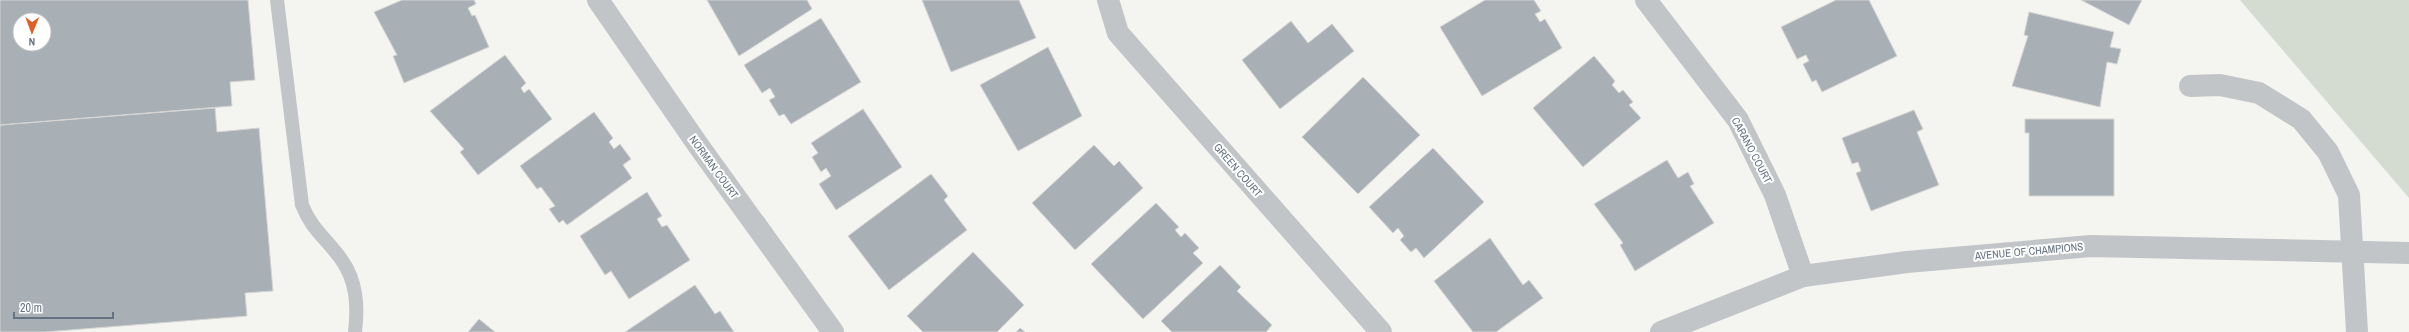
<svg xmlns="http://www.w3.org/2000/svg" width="2409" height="332" font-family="'Archivo Narrow',sans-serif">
  <rect width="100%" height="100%" fill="#f4f4f0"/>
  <path fill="#d4dbd1" d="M 2240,0 L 2409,0 L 2409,198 Z"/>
  <path fill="#a8afb5" stroke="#d5d5d3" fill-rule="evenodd" d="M 0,0 L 248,0 L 255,80 L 230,82 L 232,106 L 0,125 ZM 20,20 L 44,20 L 44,44 L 20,44 Z
    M 402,0 L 474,0 L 476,4 L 468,8 L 472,16 L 475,15 L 489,47 L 404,83 L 393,56 L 397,55 L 374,12 Z
    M 707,0 L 807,0 L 812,9 L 739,56 Z
    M 922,0 L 1019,0 L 1036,38 L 951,72 Z
    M 1485,0 L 1534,0 L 1541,11 L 1535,14 L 1540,22 L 1545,19 L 1562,48 L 1482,96 L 1440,27 Z
    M 1836,0 L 1869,0 L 1897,56 L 1822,92 L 1816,80 L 1812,82 L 1803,64 L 1809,61 L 1806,55 L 1797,59 L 1781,27 Z
    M 2081,0 L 2142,0 L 2129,25 Z
    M 2029,12 L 2114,32 L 2110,47 L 2121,49 L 2117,64 L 2107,62 L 2100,107 L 2012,86 L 2028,36 L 2024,35 Z
    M 821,18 L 861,82 L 791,124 L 784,114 L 779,116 L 769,100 L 775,97 L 770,88 L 762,93 L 744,65 Z
    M 1291,21 L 1308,43 L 1332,24 L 1354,51 L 1280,109 L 1242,60 Z
    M 1048,47 L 1082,116 L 1018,151 L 980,85 Z
    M 505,55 L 526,83 L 521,88 L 524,93 L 529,89 L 552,119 L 478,175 L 460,152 L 464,149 L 430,111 Z
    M 1594,56 L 1615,81 L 1612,85 L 1619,93 L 1623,90 L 1633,102 L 1629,105 L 1641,118 L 1583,167 L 1533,108 Z
    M 1363,77 L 1420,135 L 1358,194 L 1302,137 Z
    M 215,108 L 217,132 L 259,128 L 273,291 L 245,293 L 247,316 L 45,332 L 0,332 L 0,125 Z
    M 863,109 L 902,167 L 836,210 L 819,184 L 831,176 L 826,168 L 821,172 L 812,157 L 818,153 L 811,143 Z
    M 1914,110 L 1923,129 L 1917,132 L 1939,185 L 1871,211 L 1856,173 L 1861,171 L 1858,162 L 1852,164 L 1842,138 Z
    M 594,112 L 613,138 L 609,142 L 614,149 L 620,144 L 631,159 L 623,165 L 632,178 L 567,225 L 563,220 L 559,223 L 549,209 L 555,206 L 541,187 L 537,189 L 520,166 Z
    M 2025,119 L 2114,119 L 2114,196 L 2029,196 L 2029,133 L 2025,133 Z
    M 1094,145 L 1114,166 L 1119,161 L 1143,188 L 1075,250 L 1032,203 Z
    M 1433,148 L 1484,202 L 1424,258 L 1416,248 L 1411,252 L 1400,240 L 1404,236 L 1398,228 L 1393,233 L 1369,207 Z
    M 1667,160 L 1678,178 L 1688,172 L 1694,184 L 1690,186 L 1714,223 L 1635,271 L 1620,245 L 1623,243 L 1594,204 Z
    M 931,174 L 948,196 L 944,200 L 967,230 L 889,290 L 848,236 Z
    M 647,192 L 662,216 L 657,219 L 662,227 L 667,225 L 690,260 L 629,299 L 611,271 L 605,275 L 580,236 Z
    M 1156,203 L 1179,227 L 1175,230 L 1181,237 L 1185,233 L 1199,248 L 1193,253 L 1203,263 L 1143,319 L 1091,264 Z
    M 1490,238 L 1523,285 L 1529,280 L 1543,298 L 1496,332 L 1473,332 L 1434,281 Z
    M 973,252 L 1024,305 L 997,332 L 923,332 L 907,316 Z
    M 1220,265 L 1241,287 L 1237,291 L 1272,325 L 1266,332 L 1172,332 L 1161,321 Z
    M 695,285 L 715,314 L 720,311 L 734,332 L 625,332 Z
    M 479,319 L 495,332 L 468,332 Z
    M 1020,328 L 1025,332 L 1016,332 Z"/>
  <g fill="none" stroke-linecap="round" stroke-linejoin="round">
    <path stroke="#c2c5c8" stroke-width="14" d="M 277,0 L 302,205 C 312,230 326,238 341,259 C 357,281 358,306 355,332"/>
    <path stroke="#c2c5c8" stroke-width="22" d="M 598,0 L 698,145 L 833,332
      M 1108,0 L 1118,33 L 1381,332
      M 1646,0 L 1738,120 L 1775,195 L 1803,276
      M 2190,86 L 2220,85 L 2259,93 L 2301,119 L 2328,152 L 2349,195 L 2357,332"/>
    <path stroke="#c2c5c8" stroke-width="22" d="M 1661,332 L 1803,276 L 1907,262 L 2091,246 L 2409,253"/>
  </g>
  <g text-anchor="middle" stroke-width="4" stroke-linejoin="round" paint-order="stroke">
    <g font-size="11" fill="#647281" stroke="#fff">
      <text transform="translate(1752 150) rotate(62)" y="4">CARANO COURT</text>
      <text transform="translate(714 167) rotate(54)" y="4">NORMAN COURT</text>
      <text transform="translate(1238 170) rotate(49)" y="4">GREEN COURT</text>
      <text transform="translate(2029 251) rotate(-5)" y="4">AVENUE OF CHAMPIONS</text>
    </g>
  </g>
  <g transform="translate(32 32) rotate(181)"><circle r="19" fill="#ffffff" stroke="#c1c7cd"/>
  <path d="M0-3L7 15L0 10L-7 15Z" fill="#de6027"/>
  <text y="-6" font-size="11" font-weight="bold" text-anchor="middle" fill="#647281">N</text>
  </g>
  <path d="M14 312v6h99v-6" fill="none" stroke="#647281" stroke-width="2"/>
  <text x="20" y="312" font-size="12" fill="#647281" stroke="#ffffff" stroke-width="3" paint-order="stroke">20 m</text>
</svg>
